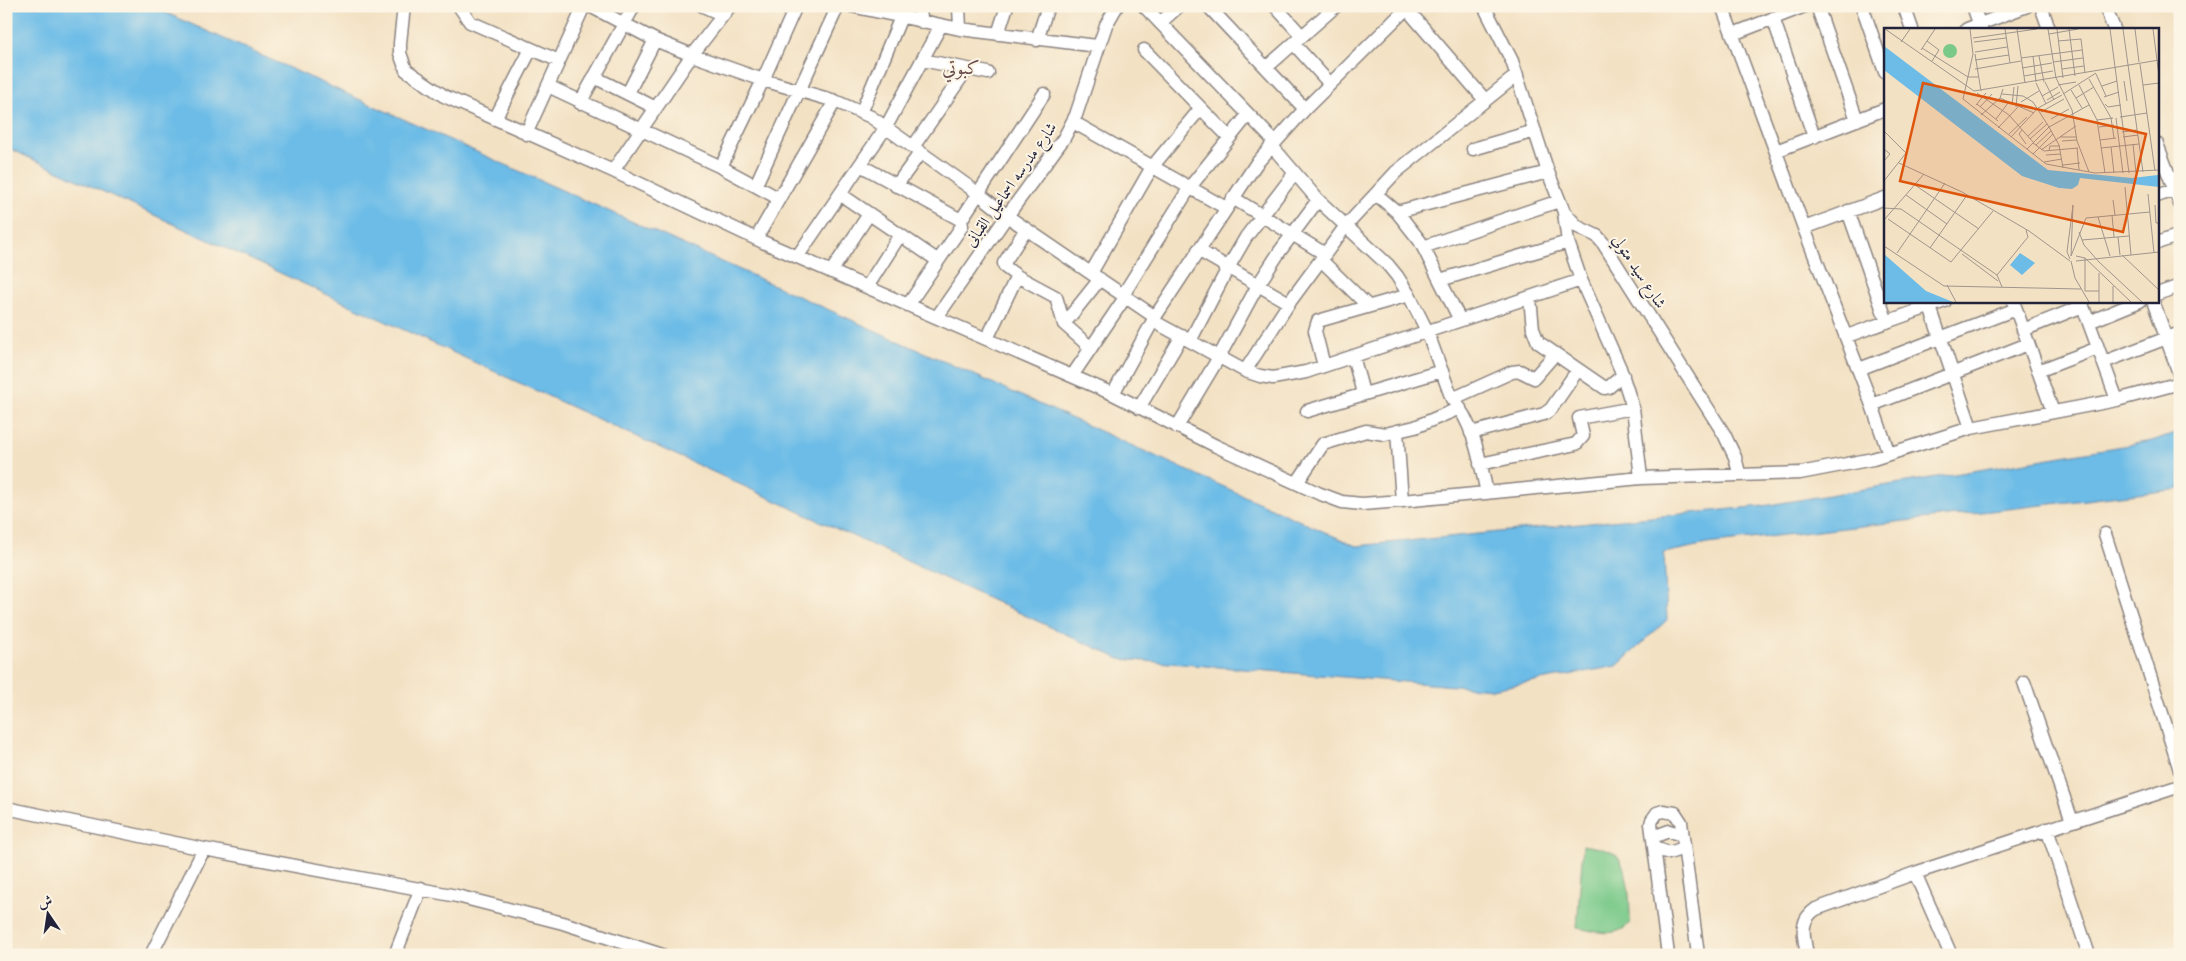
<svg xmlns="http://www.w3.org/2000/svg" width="2186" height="961" font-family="Cardo,Amiri,serif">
  <rect width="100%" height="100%" fill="#fcf5e5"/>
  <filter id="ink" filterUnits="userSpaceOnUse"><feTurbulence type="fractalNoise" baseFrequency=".02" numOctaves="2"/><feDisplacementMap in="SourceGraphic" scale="10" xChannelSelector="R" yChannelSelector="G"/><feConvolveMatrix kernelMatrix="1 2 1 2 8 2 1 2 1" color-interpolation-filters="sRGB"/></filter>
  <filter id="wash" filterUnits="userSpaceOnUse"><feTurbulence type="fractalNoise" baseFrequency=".0096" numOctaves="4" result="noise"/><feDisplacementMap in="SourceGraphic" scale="20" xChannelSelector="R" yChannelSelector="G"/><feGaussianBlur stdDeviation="1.12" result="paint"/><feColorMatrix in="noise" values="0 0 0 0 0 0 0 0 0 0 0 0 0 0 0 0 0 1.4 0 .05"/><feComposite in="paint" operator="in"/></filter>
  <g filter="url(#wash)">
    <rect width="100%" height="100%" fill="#f3e1c3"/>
    <path fill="#79c989" stroke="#4e7662" d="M 1583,845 C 1592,847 1605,848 1613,853 C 1630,863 1630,906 1630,923 C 1616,939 1595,931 1577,928 Z"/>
    <path fill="#6cbce7" stroke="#476f91" d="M 6,6 L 151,6 L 1356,546 L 1763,506 L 2152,441 L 2180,431 L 2180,489 L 1707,544 L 1664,553 L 1667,620 L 1617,666 L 1492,689 L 1120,659 L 6,147 Z"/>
  </g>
  <g filter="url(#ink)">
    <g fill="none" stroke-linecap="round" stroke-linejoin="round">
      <g stroke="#8a827f" stroke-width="15">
        <path id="minor" d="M 404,6 L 400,43 L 400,53 L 406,70 L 444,96 L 613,171 L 763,242 L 1113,394 L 1216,446 L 1318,493 L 1342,502 L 1362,504 L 1402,501 L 1641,478 L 1800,473 L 1873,459 L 1971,428 L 2117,400 L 2180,383
          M 459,6 L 470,22 L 559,61
          M 590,6 L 655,40 L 692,55 L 763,80 L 835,101 L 871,117 L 979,194 L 1007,216 L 1155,317
          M 703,6 L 723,15
          M 851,6 L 960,29 L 1097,46
          M 919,6 L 922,22
          M 959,6 L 960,29
          M 1144,6 L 1274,141
          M 1208,6 L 1305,109
          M 1275,6 L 1302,36
          M 1484,6 L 1512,61 L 1548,172 L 1564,212 L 1578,227 L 1597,236 L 1603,243 L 1724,434 L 1735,457 L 1739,473
          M 1722,6 L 1804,228 L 1872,405 L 1889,454
          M 1817,6 L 1857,120
          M 1862,6 L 1885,72
          M 1904,6 L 1912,29
          M 1973,6 L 1981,29
          M 2041,6 L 2049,29
          M 2105,6 L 2114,29
          M 1407,9 L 1485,100
          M 1773,18 L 1814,137
          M 1160,23 L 1179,6
          M 1967,29 L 2027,6
          M 998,34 L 1007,6
          M 1733,34 L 1805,6
          M 1037,40 L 1048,6
          M 1294,44 L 1330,84
          M 1144,50 L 1229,137
          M 922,60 L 988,73
          M 1267,67 L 1336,6
          M 594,77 L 656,108
          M 548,86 L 721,167 L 778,198
          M 628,93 L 655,40
          M 580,103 L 634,6
          M 861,113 L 901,17
          M 495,119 L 531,49
          M 1073,122 L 1226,208
          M 526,134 L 584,6
          M 2157,144 L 2180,204
          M 1271,145 L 1318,200 L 1388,265 L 1397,276 L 1409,295 L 1427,331 L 1452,399 C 1474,423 1480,462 1487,493
          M 913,147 L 967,69
          M 1473,149 L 1535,131
          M 1776,151 L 1885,109
          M 860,165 L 961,220
          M 721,167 L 763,80 L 796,6
          M 613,171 L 692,55 L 730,6
          M 758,180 L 838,6
          M 896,186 L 920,153
          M 840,194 L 937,260
          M 1376,194 L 1397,212 L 1420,241 L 1460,320
          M 2157,196 L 2174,190
          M 1233,198 L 1325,254
          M 1848,211 L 1887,322
          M 1397,212 L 1548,172
          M 1564,213 L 1568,242 L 1581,280 L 1620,368 L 1633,408 L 1641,478
          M 1804,228 L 1885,198
          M 1026,229 L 1004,263 L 1005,267 L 1017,276 L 1056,297 L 1064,324 L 1091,348
          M 756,239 L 835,101
          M 2157,243 L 2180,235
          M 1423,247 L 1559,201
          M 1198,250 L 1289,303
          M 797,257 L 886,127 L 941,25
          M 1321,260 L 1368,306
          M 831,272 L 869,214
          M 1091,273 L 1152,167 L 1200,109
          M 1440,280 L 1568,242
          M 867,287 L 900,235
          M 2157,294 L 2180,286
          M 1123,295 L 1190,187 L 1248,115
          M 1530,298 L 1533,329 L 1538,342 L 1605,388 L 1609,387 L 1623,375
          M 1928,301 L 1971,428
          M 2013,301 L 2053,412
          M 2081,301 L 2117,400
          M 2153,301 L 2180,376
          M 908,305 L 962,226 L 961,220 L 1044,94
          M 937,317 L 1007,216 L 1064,138 L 1076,115 L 1106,25 L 1117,6
          M 1153,321 L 1245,371 L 1260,376 L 1273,378 L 1306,372 L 1581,280
          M 2089,322 L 2140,301
          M 1064,324 L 1100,279
          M 2023,330 L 2083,306
          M 1847,336 L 1945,301
          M 987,339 L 1017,276
          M 1190,341 L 1228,268 L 1246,237 L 1294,174
          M 1353,356 L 1363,393
          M 2104,362 L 2180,333
          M 1324,366 L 1315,331 L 1318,321 L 1409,295
          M 1859,369 L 2016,309
          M 1245,371 L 1289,303 L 1345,227 L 1396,172 L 1517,75
          M 2038,371 L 2098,348
          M 1072,376 L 1126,296
          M 1113,394 L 1155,317 L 1256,164 L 1305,109 L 1409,6
          M 1452,399 L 1512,372 L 1520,371 L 1534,378 L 1554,355
          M 1872,405 L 2028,344
          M 1139,408 L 1182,336
          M 1307,411 L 1442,371
          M 1177,427 L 1219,357 L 1258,285 L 1280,251 L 1318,200
          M 1397,431 L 1402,501
          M 1471,433 L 1544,414 L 1551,409 L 1577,371
          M 1480,464 L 1576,444 L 1583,436 L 1579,418 L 1633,408
          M 1297,483 L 1323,444 L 1366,431 L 1385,434 L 1415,427 L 1460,408
          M 2105,534 L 2180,770
          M 2024,682 L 2072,821
          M 6,808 L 204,849 L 457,896 L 563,923 L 662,955
          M 2047,829 L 2089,955
          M 1653,837 L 1669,831 L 1682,835
          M 1655,848 L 1669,853 L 1684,848
          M 1915,873 L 1951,955
          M 151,955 L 204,849
          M 395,955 L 421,888
          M 1668,955 L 1651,824 L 1652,820 L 1657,813 L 1663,811 L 1675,813 L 1681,822 L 1698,955
          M 1807,955 C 1804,936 1798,921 1816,909 L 1915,873 L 2180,786"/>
      </g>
      <use href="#minor" stroke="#fff" stroke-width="12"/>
    </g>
  </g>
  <g text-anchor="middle" stroke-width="4" stroke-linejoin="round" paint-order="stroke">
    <g font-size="16" fill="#22223b" stroke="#fcf5e5">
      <text transform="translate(1010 184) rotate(-55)" y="6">شارع مدرسه اسماعيل القبانى</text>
      <text transform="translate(1640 271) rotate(57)" y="6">شارع سيد متولي</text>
    </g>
    <g font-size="19" fill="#664a4c" stroke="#fcf5e5">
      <text x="961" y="74">كبوتي</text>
    </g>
  </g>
  <g transform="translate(1884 28)">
    <rect width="275" height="275" fill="#f3e1c3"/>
    <path d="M59 23a7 7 0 1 1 14 0a7 7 0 1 1-14 0Z" fill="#79c989"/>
    <path d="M 0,18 L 164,142 L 248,150 L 274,147 L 275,159 L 196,150 L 194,157 L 188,161 L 175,160 L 138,148 L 0,42 ZM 136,225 L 151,235 L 138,247 L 126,237 ZM 0,226 L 42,263 L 69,274 L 0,274 Z" fill="#6cbce7"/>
    <path fill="none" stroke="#9f958d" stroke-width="1" d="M 1,1 L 90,63 L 275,32M 86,1 L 89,26 L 79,71 L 162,136 L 211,145 L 275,142M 121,1 L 126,35M 133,1 L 141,55M 164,1 L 172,50 L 188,82 L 193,113 L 205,144M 173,1 L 179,50M 185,1 L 191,48M 226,1 L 245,145M 239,1 L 259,144M 251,1 L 255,34M 269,1 L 275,48M 165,6 L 194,1M 89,10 L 153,1M 43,13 L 55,22 L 48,33M 174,13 L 197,11 L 201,45M 17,14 L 26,1M 90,14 L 122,10M 38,20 L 84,49 L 94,49M 37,22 L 51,1M 91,24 L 123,19M 91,26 L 97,63M 149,28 L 152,54M 155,28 L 160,54M 137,30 L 198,22M 91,32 L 125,27M 169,34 L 199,30M 256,36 L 271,143M 138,40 L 168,35M 91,41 L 137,33M 178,41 L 200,38M 212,46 L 222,68M 140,48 L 169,43M 205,51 L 227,90 L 230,110M 240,53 L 243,73M 161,54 L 170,72M 152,55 L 162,76M 174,57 L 192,54M 195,57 L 213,92 L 221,145M 259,57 L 275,55M 218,58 L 233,53M 187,62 L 198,80M 93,65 L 125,87 L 149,114M 118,66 L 139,68 L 149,74 L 165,99M 179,66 L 212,45M 158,68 L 174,59M 220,69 L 235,64M 116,70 L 150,85M 192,70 L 210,59M 163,72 L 176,64M 137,74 L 155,63M 93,76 L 114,93M 221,76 L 224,79 L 237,77M 92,77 L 102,65M 128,77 L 130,59M 96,79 L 108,66M 132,79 L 134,58M 157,84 L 180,71M 97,87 L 116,70 L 119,61M 236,89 L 263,85M 232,90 L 239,145M 112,91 L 124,75M 167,91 L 185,81M 213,92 L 229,90M 165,99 L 175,117 L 179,140M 215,99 L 230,97M 114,100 L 134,79M 138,102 L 135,106 L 142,116M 0,103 L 22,125 L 0,153M 238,104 L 253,102M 124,107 L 143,89M 144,108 L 159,94M 127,109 L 154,80 L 178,67M 176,109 L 193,109M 239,109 L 254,107M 146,111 L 163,96M 216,112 L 232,110M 178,113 L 193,112M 149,115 L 160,123 L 194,120M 249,116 L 252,145M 152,117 L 167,103M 227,119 L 230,145M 193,120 L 195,142M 217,120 L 255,116M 0,121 L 6,126 L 0,133M 143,121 L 165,99 L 205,77M 157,122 L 192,98M 165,123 L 166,118 L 176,118M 149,126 L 169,106M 162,127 L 177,126M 160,134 L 178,131M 15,135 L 78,164 L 145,203 L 186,233M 179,137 L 196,135M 31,157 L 95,201M 241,159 L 247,227M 264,166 L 270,225M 22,167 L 63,196M 229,172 L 231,187M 271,177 L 272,195 L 275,195M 0,180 L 17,181 L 113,247 L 118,259M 228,187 L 230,209M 214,189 L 226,228M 4,191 L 67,234 L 109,183M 0,192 L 40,146M 195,204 L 200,217 L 215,234 L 258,274M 234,209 L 236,227M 198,212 L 245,208M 0,218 L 60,258 L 197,261M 46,220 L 83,167M 13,225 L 61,155M 78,226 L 114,253M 238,227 L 275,262M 187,228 L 202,190 L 266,184M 192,228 L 201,230 L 247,274M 201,230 L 201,263 L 215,263M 186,231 L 183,224 L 189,177 L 187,228M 187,233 L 191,250 L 205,274M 192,233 L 275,224M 113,247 L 144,209 L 142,202M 63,257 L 72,274M 229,258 L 229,274M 215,274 L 215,245"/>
    <path fill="#de560e" fill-opacity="0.15" stroke="#de560e" stroke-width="2.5" d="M 39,55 L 262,106 L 239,204 L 16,153 Z"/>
    <rect width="275" height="275" fill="none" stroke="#22223b" stroke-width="2.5"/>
  </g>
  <rect width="2186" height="961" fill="none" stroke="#fcf5e5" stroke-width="25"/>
  <g transform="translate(48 914) rotate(347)" stroke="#fcf5e5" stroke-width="4" paint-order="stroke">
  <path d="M0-4L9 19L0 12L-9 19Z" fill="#22223b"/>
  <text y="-8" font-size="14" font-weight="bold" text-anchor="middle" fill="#22223b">ش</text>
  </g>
</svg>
